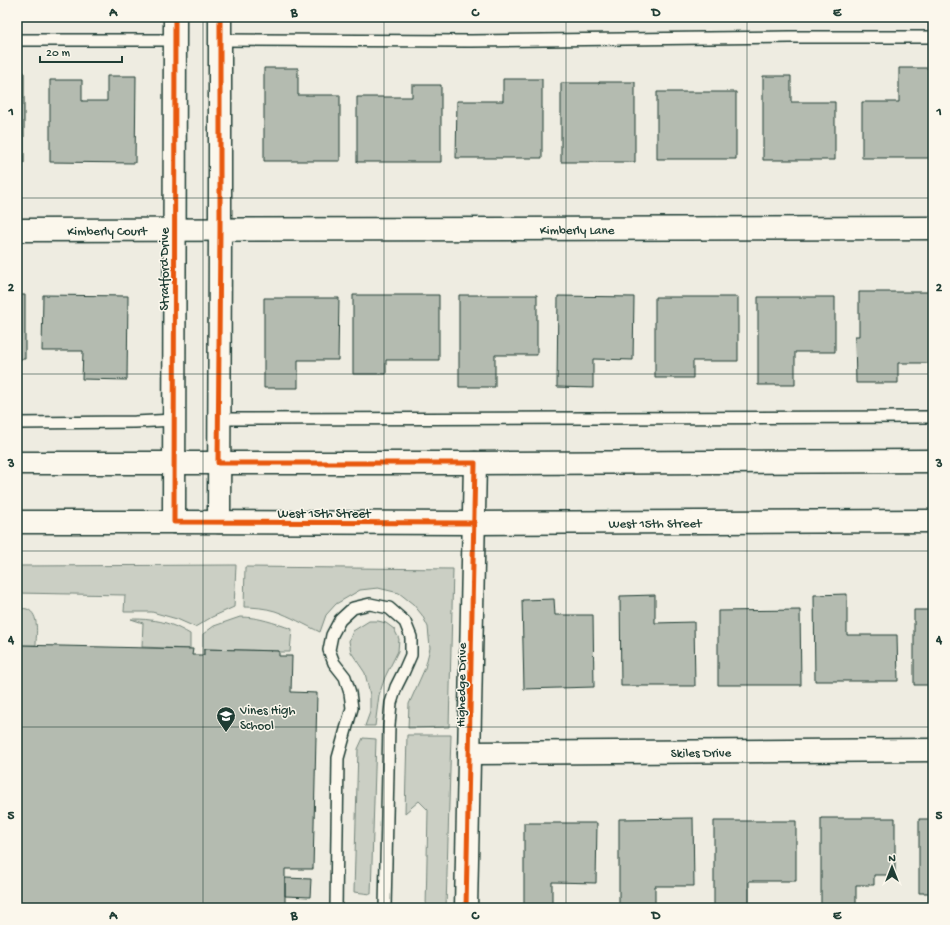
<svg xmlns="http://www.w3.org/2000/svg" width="950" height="925" font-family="'Gochi Hand',sans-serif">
  <rect width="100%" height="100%" fill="#eeece1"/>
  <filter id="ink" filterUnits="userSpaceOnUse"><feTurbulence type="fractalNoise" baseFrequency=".025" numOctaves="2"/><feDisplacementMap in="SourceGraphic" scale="8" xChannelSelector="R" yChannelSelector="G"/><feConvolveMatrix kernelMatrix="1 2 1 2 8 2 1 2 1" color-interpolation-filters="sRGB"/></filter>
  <g filter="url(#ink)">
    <path fill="#cbcfc4" stroke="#75867c" d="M 236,565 L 234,607 L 212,617 L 195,627 L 177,619 L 152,612 L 124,612 L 125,595 L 17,593 L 17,566 Z
      M 245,567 L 453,569 L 449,727 L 408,728 L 409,704 L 425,668 L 430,648 L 428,627 L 422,615 L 413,604 L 399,593 L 378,588 L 360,590 L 336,604 L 326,615 L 320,632 C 305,625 290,616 275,611 C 265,608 254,607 244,607 Z
      M 17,609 C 20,609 24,608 27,609 C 40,614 36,635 36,645 L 17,645 Z
      M 240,617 C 259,617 274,623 292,629 L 290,652 L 279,652 L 279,651 L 204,649 L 204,655 L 203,655 L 203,634 L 214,626 Z
      M 131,619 C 137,619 144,619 150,620 C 165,621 178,627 190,634 L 190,649 L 142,647 L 143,623 Z
      M 369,621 L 378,621 L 386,623 L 394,629 L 399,639 L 398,651 L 385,677 L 379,695 L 375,726 L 365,726 L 370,712 L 370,695 L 365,673 L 351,652 L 349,641 L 353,631 Z
      M 407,735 L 451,735 L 446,908 L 426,908 L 428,810 L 419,801 L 405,813 Z
      M 363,738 L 376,739 L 371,894 L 354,892 L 358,749 Z"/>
    <path fill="#b4bbb0" stroke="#1f3d34" d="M 264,68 L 298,68 L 298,95 L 340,95 L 340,161 L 264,161 Z
      M 899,68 L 933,68 L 933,158 L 862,158 L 862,102 L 899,102 Z
      M 17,72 L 24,72 L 24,163 L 17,163 Z
      M 107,76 L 136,76 L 135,163 L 50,162 L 50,80 L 82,80 L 82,101 L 107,101 Z
      M 763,76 L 791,76 L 791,102 L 835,102 L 835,160 L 763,160 Z
      M 503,79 L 542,79 L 542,158 L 456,158 L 457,101 L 503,101 Z
      M 599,82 L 635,82 L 635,162 L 561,162 L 561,83 L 599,83 Z
      M 412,85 L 441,85 L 441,162 L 357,162 L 357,97 L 412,97 Z
      M 657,92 L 736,92 L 736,159 L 657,159 Z
      M 859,292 L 930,292 L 931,363 L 898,363 L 898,383 L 856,383 L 855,336 L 859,336 Z
      M 17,295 L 25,295 L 25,359 L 17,359 Z
      M 43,295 L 128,296 L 127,380 L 82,379 L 83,351 L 42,351 Z
      M 353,295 L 439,295 L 439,360 L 386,360 L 386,374 L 353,374 Z
      M 459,295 L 537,295 L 537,355 L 495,355 L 495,387 L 459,387 Z
      M 558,296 L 634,297 L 633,360 L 593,359 L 593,388 L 557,387 Z
      M 655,297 L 738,297 L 738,361 L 693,361 L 693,378 L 655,378 Z
      M 758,297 L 835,297 L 835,352 L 795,352 L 795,385 L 758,385 Z
      M 264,298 L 339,298 L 338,360 L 298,360 L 298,388 L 264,388 Z
      M 847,594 L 847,635 L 897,635 L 898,681 L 815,681 L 814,595 Z
      M 655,595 L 655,623 L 694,622 L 695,686 L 621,686 L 620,596 Z
      M 554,599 L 555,615 L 593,615 L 594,687 L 524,689 L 522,600 Z
      M 800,610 L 801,685 L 718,685 L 718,611 Z
      M 914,610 L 933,610 L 933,685 L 914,685 Z
      M 17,645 L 193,649 L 192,655 L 204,655 L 204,649 L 279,651 L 279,656 L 292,656 L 291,692 L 317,693 L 313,869 L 285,869 L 285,903 L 312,904 L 312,908 L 17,908 Z
      M 693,818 L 694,886 L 655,886 L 655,908 L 619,908 L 619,819 Z
      M 821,818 L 895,818 L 895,875 L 874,875 L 874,885 L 856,885 L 856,908 L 821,908 Z
      M 919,819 L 933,819 L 933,893 L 919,893 Z
      M 714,821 L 796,821 L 796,881 L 749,881 L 749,906 L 714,906 Z
      M 524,823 L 597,823 L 596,883 L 552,882 L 552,907 L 524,907 Z
      M 285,878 L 311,879 L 310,897 L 285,896 Z"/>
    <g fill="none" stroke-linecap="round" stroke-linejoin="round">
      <g stroke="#1f3d34" stroke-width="14">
        <path id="service" d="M 17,40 L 175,40
          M 219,40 L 471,41 L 790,37 L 933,37
          M 219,419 L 933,417
          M 17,423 L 135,422 L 174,420
          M 336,908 L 338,758 L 352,708 L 350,693 L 345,677 L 334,663 L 329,650 L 332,635 L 340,620 L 353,608 L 370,604 L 389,608 L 405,622 L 411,637 L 411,655 L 404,671 L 396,687 L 391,703 L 389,725 L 385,908"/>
      </g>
      <g stroke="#1f3d34" stroke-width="25">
        <g id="minor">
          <path id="s1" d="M 17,230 L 933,228"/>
          <path id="s2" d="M 469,753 L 933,750"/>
          <path d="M 466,908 L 475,463"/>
        </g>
      </g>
      <g stroke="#1f3d34" stroke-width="25">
        <path id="tertiary" d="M 174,522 L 175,17
          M 219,522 L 220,230 L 220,17"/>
      </g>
      <g stroke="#1f3d34" stroke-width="25">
        <g id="secondary">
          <path d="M 17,463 L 475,463 L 933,461"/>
          <path id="s3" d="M 17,522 L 174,522 L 474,523 L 933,521"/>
        </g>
      </g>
      <use href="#service" stroke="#fbf7ec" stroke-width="11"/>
      <use href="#minor" stroke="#fbf7ec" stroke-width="22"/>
      <use href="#tertiary" stroke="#fbf7ec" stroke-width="22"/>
      <use href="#secondary" stroke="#fbf7ec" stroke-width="22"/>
      <g stroke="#fbf7ec" stroke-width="8">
        <path id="cycleway" d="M 175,17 L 174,522 L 474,523
          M 220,17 L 220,230 L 218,463 L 475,463 L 466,908"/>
      </g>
      <use href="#cycleway" stroke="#e8590c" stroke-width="5"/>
    </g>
  </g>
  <path fill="none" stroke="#1f3d34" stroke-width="1" stroke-opacity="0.55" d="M 203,17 L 203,908M 384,17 L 384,908M 566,17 L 566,908M 747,17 L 747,908M 17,198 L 933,198M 17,374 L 933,374M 17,551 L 933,551M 17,727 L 933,727"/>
  <defs>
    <g id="school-pin" transform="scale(1)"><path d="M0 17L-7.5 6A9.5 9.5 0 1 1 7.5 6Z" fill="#1f3d34" stroke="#fbf7ec"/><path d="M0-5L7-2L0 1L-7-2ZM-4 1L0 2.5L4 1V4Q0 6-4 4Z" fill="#fff"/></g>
  </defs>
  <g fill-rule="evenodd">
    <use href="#school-pin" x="226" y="716"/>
  </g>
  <g text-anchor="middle" stroke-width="3" stroke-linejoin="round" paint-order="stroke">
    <g font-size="13" fill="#1f3d34" stroke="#fbf7ec">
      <text dy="5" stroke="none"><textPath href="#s1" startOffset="560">Kimberly Lane</textPath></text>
      <text dy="5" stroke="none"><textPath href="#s1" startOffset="90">Kimberly Court</textPath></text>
      <text transform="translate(163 269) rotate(-90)" y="5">Stratford Drive</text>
      <text x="324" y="517">West 15th Street</text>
      <text dy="5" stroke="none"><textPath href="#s3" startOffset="638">West 15th Street</textPath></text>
      <text transform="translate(460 685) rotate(-89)" y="5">Highedge Drive</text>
      <text dy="5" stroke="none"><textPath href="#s2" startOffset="232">Skiles Drive</textPath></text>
    </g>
    <g font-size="13" fill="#1f3d34" stroke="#fbf7ec" text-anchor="start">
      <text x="240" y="714">Vines High<tspan x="240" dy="15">School</tspan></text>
    </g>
  </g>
  <rect width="950" height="925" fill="none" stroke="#fbf7ec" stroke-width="44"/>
  <g transform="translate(892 867)" stroke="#fbf7ec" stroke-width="3" paint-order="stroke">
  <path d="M0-3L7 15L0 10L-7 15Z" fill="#1f3d34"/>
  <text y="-6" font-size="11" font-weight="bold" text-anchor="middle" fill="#1f3d34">N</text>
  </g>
  <path d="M40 56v6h82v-6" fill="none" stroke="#1f3d34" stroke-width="2"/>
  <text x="46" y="56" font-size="12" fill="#1f3d34" stroke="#fbf7ec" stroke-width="3" paint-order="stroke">20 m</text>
  <rect x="22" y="22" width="906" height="881" fill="none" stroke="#1f3d34" stroke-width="1.5"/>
  <g font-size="13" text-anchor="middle" font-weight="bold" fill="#1f3d34">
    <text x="113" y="16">A</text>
    <text x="294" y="16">B</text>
    <text x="475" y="16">C</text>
    <text x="656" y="16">D</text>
    <text x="837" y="16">E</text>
    <text x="11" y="115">1</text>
    <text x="939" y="115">1</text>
    <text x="11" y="291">2</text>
    <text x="939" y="291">2</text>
    <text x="11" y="467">3</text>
    <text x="939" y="467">3</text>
    <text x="11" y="643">4</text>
    <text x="939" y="643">4</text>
    <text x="11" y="819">5</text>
    <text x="939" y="819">5</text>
    <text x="113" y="919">A</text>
    <text x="294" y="919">B</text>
    <text x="475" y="919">C</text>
    <text x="656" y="919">D</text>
    <text x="837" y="919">E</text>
  </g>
</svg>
